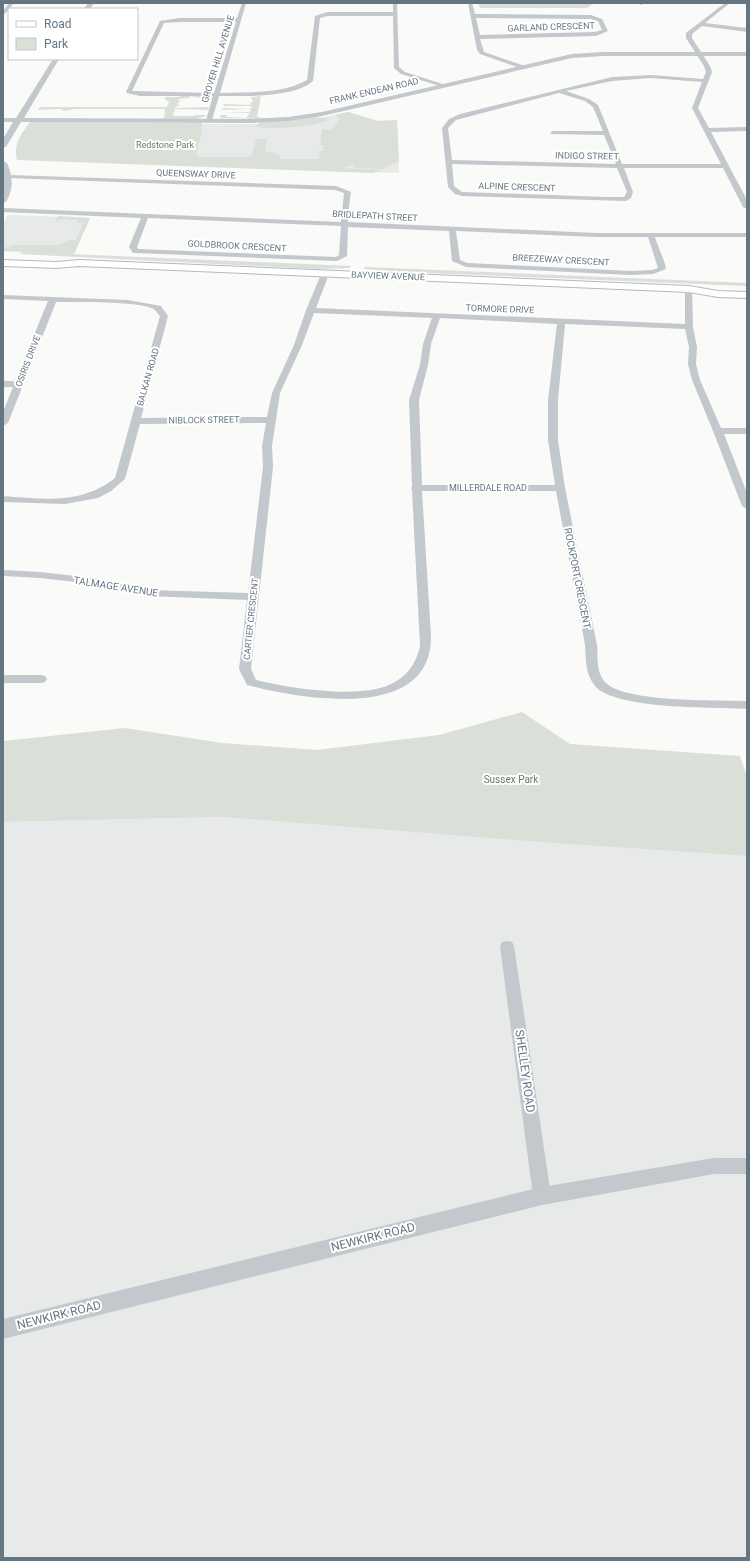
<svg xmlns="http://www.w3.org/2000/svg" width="750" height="1561" font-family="Roboto,sans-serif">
  <rect width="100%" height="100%" fill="#fafaf8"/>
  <path fill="#e8e9e9" d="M 348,112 L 378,121 L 397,120 L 399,173 L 192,166 L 201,130 L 201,124 L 262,124 L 315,119 Z
    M 8,215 L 11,215 L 90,218 L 74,254 L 3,251 L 3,224 Z
    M 222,817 L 552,843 L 747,856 L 747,1558 L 3,1558 L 3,822 Z"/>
  <path fill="#dadfd7" d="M 478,3 L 594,3 L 587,8 L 480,8 Z
    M 180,96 L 205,96 L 212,97 L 211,100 L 190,96 L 189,98 L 179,99 L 178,101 L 181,101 L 177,104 L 180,105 L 175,107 L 176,108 L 209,107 L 208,110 L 176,109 L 174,110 L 175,112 L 207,112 L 173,112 L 174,116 L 194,116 L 196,115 L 207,115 L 206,116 L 196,119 L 159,119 L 164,118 L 165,109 L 75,109 L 63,111 L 62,109 L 38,110 L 40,107 L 167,107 L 169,102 L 165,99 L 165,97 L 179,97 Z
    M 261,96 L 257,117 L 266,119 L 220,118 L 221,115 L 227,115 L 226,117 L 246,118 L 250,113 L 221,113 L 249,112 L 251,111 L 249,109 L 222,110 L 223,108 L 250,109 L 252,107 L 251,106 L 223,106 L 224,104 L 250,105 L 251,102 L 225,101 L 253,102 L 251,97 Z
    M 348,112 L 378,121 L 397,120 L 399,162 L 394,163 L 383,169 L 355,168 L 353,167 L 353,165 L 342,168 L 381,170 L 373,173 L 17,160 C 12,146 22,133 30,122 L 200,123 L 202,123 L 201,127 L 202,132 L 196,155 L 198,157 L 248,157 L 252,155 L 256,139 L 267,139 L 265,151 L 277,153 L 276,155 L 280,155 L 280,159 L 319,159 L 320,151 L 323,151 L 324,145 L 320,145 L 322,129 L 330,130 L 339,121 L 339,119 L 335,115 Z
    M 315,117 L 324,118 L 328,120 C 319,126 265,131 255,126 L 261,122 Z
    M 58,216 L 90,218 L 74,254 L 3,251 L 3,248 L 16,245 L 60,245 L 68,240 L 76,240 L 83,223 L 77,223 L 77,220 L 61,219 L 57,221 L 56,219 Z
    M 22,252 L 351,266 L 350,268 L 317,269 L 20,254 Z
    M 365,267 L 747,283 L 747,286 L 403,272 L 364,269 Z
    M 522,712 L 570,744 L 740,756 L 747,777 L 747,856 L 552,843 L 222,817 L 3,822 L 3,741 L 125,728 L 222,743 L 317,750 L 439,735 Z"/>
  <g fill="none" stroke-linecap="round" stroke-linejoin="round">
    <g stroke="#b3babf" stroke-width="2">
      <path id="secondary" d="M 3,260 L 56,262 L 79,260 L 689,286 L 718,291 L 747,292 L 747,298 L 718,297 L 689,292 L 79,266 L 56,268 L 3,266 Z"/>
    </g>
    <path fill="#c3c8cc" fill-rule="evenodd" d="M 9,3 L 14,3 L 3,16 L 3,11 Z
      M 242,3 L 246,3 L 220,93 C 248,92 283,94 307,80 L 315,16 L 327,12 L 393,12 L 393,3 L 397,3 L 399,67 L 405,72 L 446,85 L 443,87 L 401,74 L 394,68 L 393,16 L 327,16 L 320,18 L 313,81 C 294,98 244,96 219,96 L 212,120 L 209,122 L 206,120 L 213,96 L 140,96 L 127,93 L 126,92 L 160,21 L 179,18 L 237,18 ZM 179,22 L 236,22 L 214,93 L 132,91 L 164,23 Z
      M 468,3 L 472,3 L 475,14 L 591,15 L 602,19 L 608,31 L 596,36 L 480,39 L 484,52 L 525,66 L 525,68 L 523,69 L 480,54 L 477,50 ZM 476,18 L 591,19 L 598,21 L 602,30 L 595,32 L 480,35 Z
      M 638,3 L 643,3 L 643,4 L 641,5 Z
      M 725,3 L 730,3 L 705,23 L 747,28 L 747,32 L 702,26 L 692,34 L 692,38 L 710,66 L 712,72 L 698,108 L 709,128 L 747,127 L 747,131 L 711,132 L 747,200 L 747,209 L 743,207 L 723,168 L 624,168 L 633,192 L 631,198 L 626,201 L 462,196 L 455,194 L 448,187 L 442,128 L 449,119 L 460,114 L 612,77 L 651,75 L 703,79 L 706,72 L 704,66 L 686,38 L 686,33 ZM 651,78 L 702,82 L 692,108 L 721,164 L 622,164 L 598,105 L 589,99 L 566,91 L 612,81 ZM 559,93 L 585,101 L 593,107 L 603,131 L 553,131 L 550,133 L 551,134 L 604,135 L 616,164 L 452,160 L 448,128 L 456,120 ZM 452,164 L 617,168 L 627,192 L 624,197 L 605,197 L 462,192 L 454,186 Z
      M 9,175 L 336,186 L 351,192 L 349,206 L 348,222 L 596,233 L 747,233 L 747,237 L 655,237 C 657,244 666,264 666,269 L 653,274 L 630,275 L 466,267 L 452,261 L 449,231 L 348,227 L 347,256 L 337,261 L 136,253 L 133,253 L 129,247 L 141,218 L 3,212 L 3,208 L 341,222 L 344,193 L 335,190 L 7,178 L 6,177 ZM 148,218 L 341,226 L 339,255 L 336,257 L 138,249 L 137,247 ZM 456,231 L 596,237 L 648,237 L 658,268 L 652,270 L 630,271 L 467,263 L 460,260 Z
      M 322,272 L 328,272 L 329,274 L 316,308 L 685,324 L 685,289 L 686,287 L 692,287 L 693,327 L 697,347 L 696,364 L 700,380 L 721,428 L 747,428 L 747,434 L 724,434 L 747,493 L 747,509 L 742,506 L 713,431 L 692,380 L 688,364 L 689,347 L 685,329 L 565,324 L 558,400 L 558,440 L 565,488 L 597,645 C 598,656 596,671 604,681 C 621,703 719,700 747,701 L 747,709 C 715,707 616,710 595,686 C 585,674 586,659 585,645 L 556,491 L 422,491 L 431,636 C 432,723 300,699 247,685 L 239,669 L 247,600 L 148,596 L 93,584 L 40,578 L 3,576 L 3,570 L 40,572 L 93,578 L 148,590 L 248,593 L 263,467 L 262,446 L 266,423 L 140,424 L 125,479 L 111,491 L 98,498 L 65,504 L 3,502 L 3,496 C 44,499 81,505 115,478 L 160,316 C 158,314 156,311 154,309 C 139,301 76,302 56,302 L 8,423 L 3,426 L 3,412 L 13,387 L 3,387 L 3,381 L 15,381 L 48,301 L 3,299 L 3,295 L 128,300 L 161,306 L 168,316 L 141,418 L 267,417 L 272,393 L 294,345 L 306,310 ZM 314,313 L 432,318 L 423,344 L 420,365 L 409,400 L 412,486 L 411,488 L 412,490 L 420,646 C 416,664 407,677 389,685 C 358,699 288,688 256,680 L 251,669 L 273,467 L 272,446 L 280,393 L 302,345 ZM 440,318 L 557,324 L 548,400 L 548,440 L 555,485 L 422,485 L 419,400 L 428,365 L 431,344 Z
      M 3,675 L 41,675 L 45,676 L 47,679 L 45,682 L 41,683 L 3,683 Z
      M 507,941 L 512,942 L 514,946 L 551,1196 L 548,1201 L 542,1203 L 536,1201 L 533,1196 L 500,946 L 502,942 Z"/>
    <path fill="#c3c8cc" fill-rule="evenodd" d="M 88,3 L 94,3 L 90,9 L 84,9 Z
      M 604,52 L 747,52 L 747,56 L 604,56 L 572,58 L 322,116 L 288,121 L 250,123 L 21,122 L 6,147 L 3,147 L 3,139 L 13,122 L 3,122 L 3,118 L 16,118 L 53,59 L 59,59 L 24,118 L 250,119 L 288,117 L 322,112 L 572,54 Z
      M 3,161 L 7,163 C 13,177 14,188 6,202 L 3,203 L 4,182 Z
      M 714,1158 L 747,1158 L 747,1174 L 714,1174 L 542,1205 L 3,1339 L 3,1319 L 542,1187 Z"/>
    <use href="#secondary" fill="#fff" fill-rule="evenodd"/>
  </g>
  <g text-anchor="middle" stroke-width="4" stroke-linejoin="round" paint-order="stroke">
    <g font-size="9" fill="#657683" stroke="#fff">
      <text transform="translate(551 27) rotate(-2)" y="3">GARLAND CRESCENT</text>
      <text transform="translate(218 59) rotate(-73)" y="3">GROVER HILL AVENUE</text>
      <text transform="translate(374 91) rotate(-13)" y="3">FRANK ENDEAN ROAD</text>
      <text transform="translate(587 156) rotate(1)" y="3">INDIGO STREET</text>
      <text transform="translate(196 174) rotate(2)" y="3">QUEENSWAY DRIVE</text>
      <text transform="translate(517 187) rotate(2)" y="3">ALPINE CRESCENT</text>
      <text transform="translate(375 216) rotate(3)" y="3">BRIDLEPATH STREET</text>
      <text transform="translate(237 246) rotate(3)" y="3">GOLDBROOK CRESCENT</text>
      <text transform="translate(561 260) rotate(3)" y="3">BREEZEWAY CRESCENT</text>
      <text transform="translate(388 276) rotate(2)" y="3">BAYVIEW AVENUE</text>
      <text transform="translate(500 309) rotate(2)" y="3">TORMORE DRIVE</text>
      <text transform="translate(28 361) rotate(-69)" y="3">OSIRIS DRIVE</text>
      <text transform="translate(148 377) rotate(-74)" y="3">BALKAN ROAD</text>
      <text transform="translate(204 420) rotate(-1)" y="3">NIBLOCK STREET</text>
      <text x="488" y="491">MILLERDALE ROAD</text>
      <text transform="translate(251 619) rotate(-84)" y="3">CARTIER CRESCENT</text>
    </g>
    <g font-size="9" fill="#687a64" stroke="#fff">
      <text x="165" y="148">Redstone Park</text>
    </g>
    <g font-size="10" fill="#657683" stroke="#fff">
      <text transform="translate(578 578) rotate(79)" y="4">ROCKPORT CRESCENT</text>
      <text transform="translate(116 586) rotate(9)" y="4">TALMAGE AVENUE</text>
    </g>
    <g font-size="10" fill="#687a64" stroke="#fff">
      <text x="511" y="783">Sussex Park</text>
    </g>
    <g font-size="12" fill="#657683" stroke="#fff">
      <text transform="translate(525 1071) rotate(82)" y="4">SHELLEY ROAD</text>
      <text transform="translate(373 1237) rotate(-14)" y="4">NEWKIRK ROAD</text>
      <text transform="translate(59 1315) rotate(-14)" y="4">NEWKIRK ROAD</text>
    </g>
  </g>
  <rect width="750" height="1561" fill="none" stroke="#657683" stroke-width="8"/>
  <rect x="8" y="8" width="130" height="52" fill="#ffffff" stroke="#c1c8cd"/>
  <rect x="16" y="21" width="20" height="6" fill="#ffffff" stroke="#c1c8cd"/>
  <text x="44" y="28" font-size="12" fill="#657683">Road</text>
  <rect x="16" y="38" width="20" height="12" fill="#dadfd7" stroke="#c1c8cd"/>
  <text x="44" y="48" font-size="12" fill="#657683">Park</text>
</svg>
